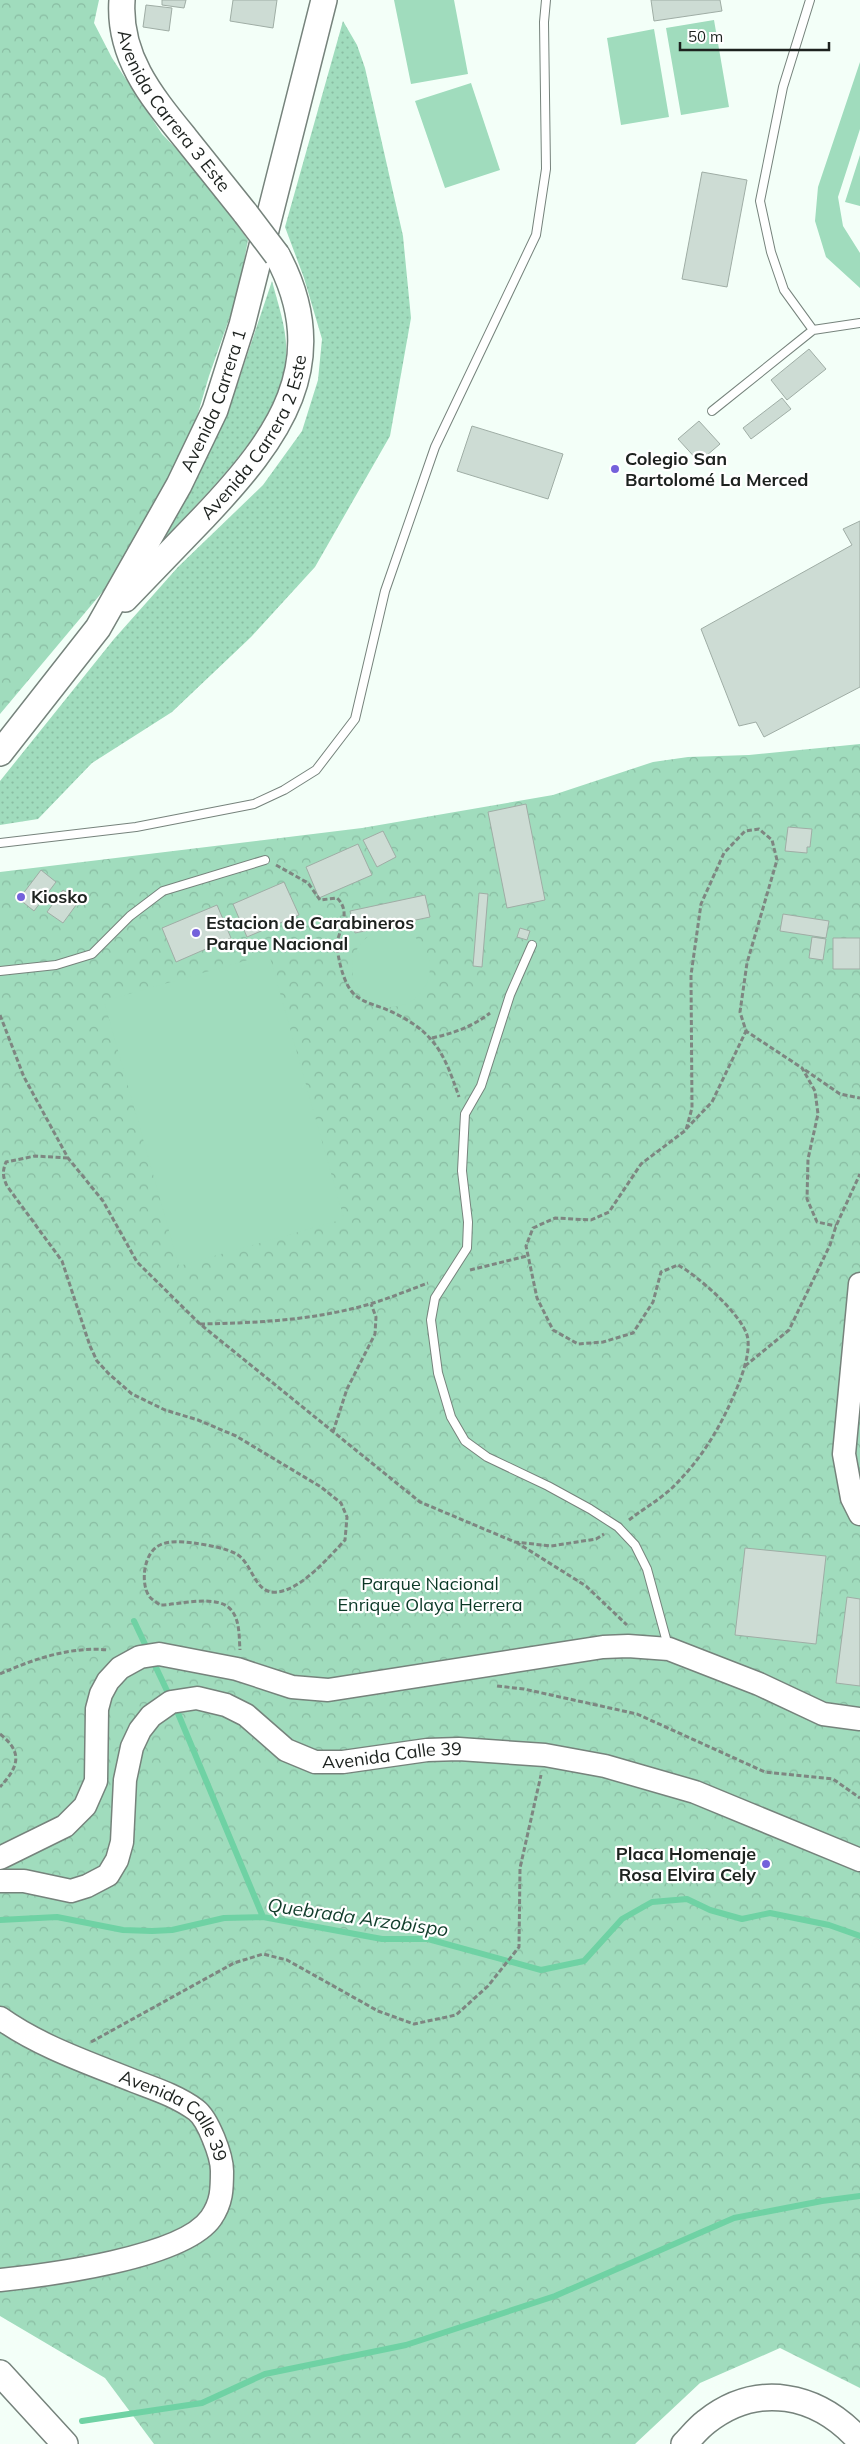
<svg xmlns="http://www.w3.org/2000/svg" width="860" height="2444" font-family="Mulish,sans-serif">
  <defs>
    <pattern id="grass-dots" width="8" height="8" patternUnits="userSpaceOnUse" patternTransform="scale(1.25)"><rect width="8" height="8" fill="#a0dcbd"/><path d="M2 2h.1M6 6h.1" fill="none" stroke="#89bca2" stroke-width="1.8" stroke-linecap="round"/></pattern>
    <pattern id="park-crowns" width="20" height="18" patternUnits="userSpaceOnUse" patternTransform="scale(1.25)"><rect width="20" height="18" fill="#a0dcbd"/><path d="M2 6a3 3 0 1 1 6 0M12 15a3 3 0 1 1 6 0" fill="none" stroke="#89bca2"/></pattern>
  </defs>
  <rect width="100%" height="100%" fill="#f3fff8"/>
  <path fill="url(#grass-dots)" d="M 343,21 L 357,45 L 365,68 L 403,236 L 411,318 L 390,436 L 315,567 L 251,637 L 172,712 L 92,763 L 38,819 L 0,825 L 0,781 L 114,639 L 178,567 L 263,485 L 302,431 L 318,380 L 322,339 L 304,278 L 285,227 Z
    M 272,281 C 278,304 288,332 286,356 C 281,425 207,493 162,541 L 227,415 Z"/>
  <path fill="url(#park-crowns)" d="M 0,0 L 99,0 L 94,23 L 112,58 L 162,134 L 197,170 L 248,240 L 238,294 L 209,376 L 187,451 L 120,571 L 0,714 Z
    M 860,744 L 860,2388 L 780,2348 L 700,2383 L 635,2444 L 154,2444 L 105,2378 L 0,2316 L 0,872 L 362,828 L 553,795 L 653,762 L 688,757 L 749,755 Z"/>
  <path fill="#a0dcbd" d="M 394,0 L 454,0 L 468,74 L 411,84 Z
    M 714,20 L 729,107 L 681,115 L 666,28 Z
    M 654,29 L 669,117 L 621,125 L 607,38 Z
    M 860,62 L 860,129 L 838,197 L 843,226 L 860,253 L 860,288 L 826,257 L 815,221 L 818,187 Z
    M 471,83 L 500,170 L 445,188 L 415,101 Z
    M 860,155 L 860,206 L 845,202 Z
    M352 968a39 39 0 1 1 78 0a39 39 0 1 1-78 0Z
    M 269,954 L 344,1219 L 179,1266 L 104,1001 Z"/>
  <g fill="none" stroke-linecap="round" stroke-linejoin="round">
    <path stroke="#6fd2a4" stroke-width="6" d="M 134,1621 L 169,1695
      M 177,1711 L 263,1917
      M 0,1920 L 57,1917 L 123,1930 L 152,1931 L 172,1930 L 224,1918 L 263,1917 L 382,1939 L 428,1939 L 541,1970 L 584,1961 L 622,1919 L 652,1902 L 687,1899 L 710,1910 L 742,1919 L 770,1913 L 829,1925 L 860,1936
      M 82,2421 L 202,2403 L 265,2374 L 406,2345 L 555,2296 L 734,2218 L 822,2201 L 860,2196"/>
  </g>
  <path fill="#cddcd4" stroke="#9fada5" d="M 162,0 L 186,0 L 184,8 L 162,5 Z
    M 233,0 L 277,0 L 273,28 L 230,21 Z
    M 651,0 L 720,0 L 722,11 L 654,21 Z
    M 146,5 L 172,8 L 169,31 L 143,27 Z
    M 702,172 L 747,180 L 727,287 L 682,279 Z
    M 809,349 L 826,369 L 787,400 L 771,380 Z
    M 782,398 L 791,409 L 751,439 L 743,428 Z
    M 699,421 L 720,444 L 699,462 L 678,439 Z
    M 472,426 L 563,454 L 548,499 L 457,471 Z
    M 860,521 L 860,687 L 764,737 L 756,722 L 739,726 L 701,629 L 852,545 L 843,529 Z
    M 526,804 L 545,900 L 507,908 L 488,812 Z
    M 788,827 L 812,829 L 810,847 L 807,847 L 807,853 L 785,851 Z
    M 383,831 L 396,857 L 377,867 L 363,840 Z
    M 358,844 L 372,875 L 319,898 L 306,867 Z
    M 41,870 L 56,882 L 34,911 L 19,899 Z
    M 284,882 L 299,915 L 247,937 L 233,904 Z
    M 63,890 L 79,901 L 63,923 L 47,912 Z
    M 479,893 L 488,894 L 482,967 L 473,966 Z
    M 425,895 L 430,917 L 355,933 L 350,911 Z
    M 217,905 L 231,938 L 176,962 L 162,928 Z
    M 783,914 L 829,921 L 826,938 L 780,931 Z
    M 520,928 L 530,931 L 527,940 L 517,937 Z
    M 812,937 L 826,939 L 823,960 L 809,958 Z
    M 833,938 L 860,938 L 860,969 L 833,969 Z
    M 745,1548 L 826,1556 L 816,1644 L 735,1635 Z
    M 847,1597 L 860,1599 L 860,1686 L 836,1683 Z"/>
  <g fill="none" stroke-linecap="round" stroke-linejoin="round">
    <g stroke="#76837c" stroke-width="10">
      <path id="lane" d="M 810,0 L 783,87 L 760,201 L 771,252 L 784,290 L 813,330 L 860,323
        M 712,411 L 813,330
        M 0,843 L 136,827 L 254,804 L 284,790 L 316,770 L 355,719 L 385,591 L 435,447 L 536,235 L 546,169 L 544,22 L 546,0
        M 532,945 L 510,995 L 481,1086 L 465,1114 L 462,1171 L 468,1222 L 467,1248 L 435,1298 L 431,1320 L 438,1373 L 451,1417 L 465,1441 L 487,1457 L 548,1486 L 590,1509 L 618,1527 L 635,1545 L 647,1569 L 668,1646
        M 0,971 L 56,965 L 92,954 L 130,916 L 163,891 L 265,860"/>
    </g>
    <g stroke="#76837c" stroke-width="25">
      <g id="secondary">
        <path d="M 860,1284 L 844,1454 L 852,1498 L 860,1514"/>
        <path d="M 0,1858 L 65,1826 L 85,1806 L 96,1781 L 97,1709 L 101,1694 L 108,1681 L 120,1668 L 140,1657 L 159,1654 L 237,1669 L 292,1687 L 328,1690 L 603,1647 L 628,1646 L 669,1649 L 759,1684 L 823,1714 L 860,1719"/>
        <path id="s1" d="M 0,1881 L 24,1881 L 71,1891 L 87,1886 L 108,1875 L 117,1860 L 122,1842 L 125,1780 L 132,1747 L 140,1730 L 151,1716 L 171,1702 L 197,1698 L 226,1705 L 246,1715 L 286,1750 L 315,1762 L 343,1762 L 427,1750 L 459,1749 L 545,1755 L 605,1766 L 695,1792 L 860,1860"/>
        <path id="s2" d="M 0,2018 C 39,2046 89,2063 134,2081 C 155,2089 177,2096 196,2110 C 208,2119 222,2156 222,2171 C 222,2189 222,2202 211,2218 C 183,2258 48,2275 0,2280"/>
      </g>
    </g>
    <g stroke="#76837c" stroke-width="28">
      <g id="primary">
        <path id="s3" d="M 122,0 C 118,57 152,97 186,139 C 206,164 226,189 246,214"/>
        <path id="s4" d="M 125,599 C 151,572 178,544 204,517 C 278,439 335,363 277,255"/>
        <path id="s5" d="M 0,753 L 98,628 L 179,485 L 215,410 L 242,325 L 324,0"/>
        <path d="M 0,2373 L 65,2444"/>
        <path d="M 684,2444 C 691,2437 698,2428 706,2422 C 758,2381 818,2394 860,2441"/>
      </g>
    </g>
    <path stroke="#7e8681" stroke-width="3" stroke-dasharray="5 2.5" stroke-linecap="butt" d="M 276,865 L 308,883 L 320,900 L 337,898 C 353,913 337,933 337,945 C 338,958 342,975 348,986 C 357,1003 375,1004 390,1011 C 435,1032 444,1053 459,1097
      M 0,1015 L 24,1077 L 68,1158 L 103,1201 L 137,1262 L 200,1324 L 420,1502 L 515,1542 L 551,1546 L 596,1539 L 604,1534
      M 432,1038 C 454,1033 472,1027 490,1013
      M 805,1070 L 840,1094 L 860,1098
      M 686,1129 L 712,1102 L 746,1031
      M 68,1158 L 35,1156 L 6,1162 C 2,1172 3,1177 7,1186 L 62,1261 L 90,1346 L 97,1361 L 108,1373 L 132,1394 L 165,1410 L 198,1420 L 236,1436 L 321,1487 L 341,1503 L 347,1517 L 345,1540 C 329,1557 301,1590 277,1592 C 255,1595 253,1565 238,1555 C 227,1548 207,1545 194,1543 C 183,1542 170,1540 160,1545 C 144,1552 140,1582 149,1596 C 151,1599 156,1602 160,1605 C 179,1605 219,1593 232,1611 C 240,1621 239,1638 240,1650
      M 470,1270 L 527,1256
      M 200,1324 C 258,1323 315,1320 370,1304 C 390,1298 409,1290 428,1283
      M 745,1366 L 789,1330 L 830,1245 L 836,1226 L 860,1174
      M 333,1432 L 347,1389 L 375,1334 L 376,1317 L 371,1304
      M 629,1520 C 643,1509 659,1500 672,1488 C 703,1458 723,1423 739,1383 C 744,1370 751,1349 747,1335 C 740,1313 698,1276 678,1265 L 661,1272 L 653,1302 L 633,1333 L 603,1342 L 578,1344 L 553,1330 L 537,1298 L 526,1246 L 533,1228 L 555,1218 L 591,1220 L 609,1212 L 641,1164 L 686,1130 L 692,1108 L 691,975 L 701,904 L 724,853 L 745,831 L 759,829 L 772,840 L 777,860 L 747,963 L 740,1012 L 746,1031 L 802,1068 L 815,1091 L 818,1114 L 808,1159 L 807,1199 L 817,1222 L 836,1226
      M 516,1542 L 586,1586 L 627,1625
      M 0,1674 C 33,1659 72,1646 108,1650
      M 497,1686 L 524,1689 L 637,1714 L 765,1772 L 833,1779 L 860,1798
      M 0,1734 C 24,1753 18,1767 0,1787
      M 91,2042 L 234,1963 L 263,1954 L 287,1960 L 378,2011 L 414,2024 L 456,2015 L 488,1986 L 519,1947 L 520,1868 L 541,1775"/>
    <use href="#lane" stroke="#fff" stroke-width="8"/>
    <use href="#secondary" stroke="#fff" stroke-width="22"/>
    <use href="#primary" stroke="#fff" stroke-width="25"/>
    <g stroke="#76837c" stroke-width="28" stroke-linecap="butt">
      <path id="primary-bridge" d="M 246,214 L 277,255"/>
    </g>
    <use href="#primary-bridge" stroke="#fff" stroke-width="25"/>
  </g>
  <g fill="#7461db" stroke="#fff" stroke-width="2">
    <circle cx="615" cy="469" r="5"/>
    <circle cx="21" cy="897" r="5"/>
    <circle cx="196" cy="933" r="5"/>
    <circle cx="766" cy="1864" r="5"/>
  </g>
  <g text-anchor="middle" stroke-width="4.5" stroke-linejoin="round" paint-order="stroke">
    <g font-size="18" fill="#1d221f" stroke="#fff">
      <text dy="6" stroke="none"><textPath href="#s3" startOffset="126">Avenida Carrera 3 Este</textPath></text>
      <text dy="6" stroke="none"><textPath href="#s5" startOffset="415">Avenida Carrera 1</textPath></text>
      <text dy="6" stroke="none"><textPath href="#s4" startOffset="210">Avenida Carrera 2 Este</textPath></text>
      <text dy="6" stroke="none"><textPath href="#s1" startOffset="546">Avenida Calle 39</textPath></text>
      <text dy="6" stroke="none"><textPath href="#s2" startOffset="204">Avenida Calle 39</textPath></text>
    </g>
    <g font-size="18" font-weight="bold" fill="#1d221f" stroke="#fff" text-anchor="start">
      <text x="625" y="465">Colegio San<tspan x="625" dy="21">Bartolomé La Merced</tspan></text>
      <text x="31" y="903">Kiosko</text>
      <text x="206" y="929">Estacion de Carabineros<tspan x="206" dy="21">Parque Nacional</tspan></text>
      <text x="756" y="1860" text-anchor="end">Placa Homenaje<tspan x="756" dy="21">Rosa Elvira Cely</tspan></text>
    </g>
    <g font-size="18" fill="#0b3826" stroke="#fff">
      <text x="430" y="1590">Parque Nacional<tspan x="430" dy="21">Enrique Olaya Herrera</tspan></text>
    </g>
    <g font-size="19" font-style="italic" fill="#113d2b" stroke="#fff">
      <text transform="translate(358 1917) rotate(8)" y="7">Quebrada Arzobispo</text>
    </g>
  </g>
  <path d="M680 42v8h149v-8" fill="none" stroke="#1d221f" stroke-width="2.5"/>
  <text x="688" y="42" font-size="15" fill="#1d221f" stroke="#ffffff" stroke-width="4" paint-order="stroke">50 m</text>
</svg>
